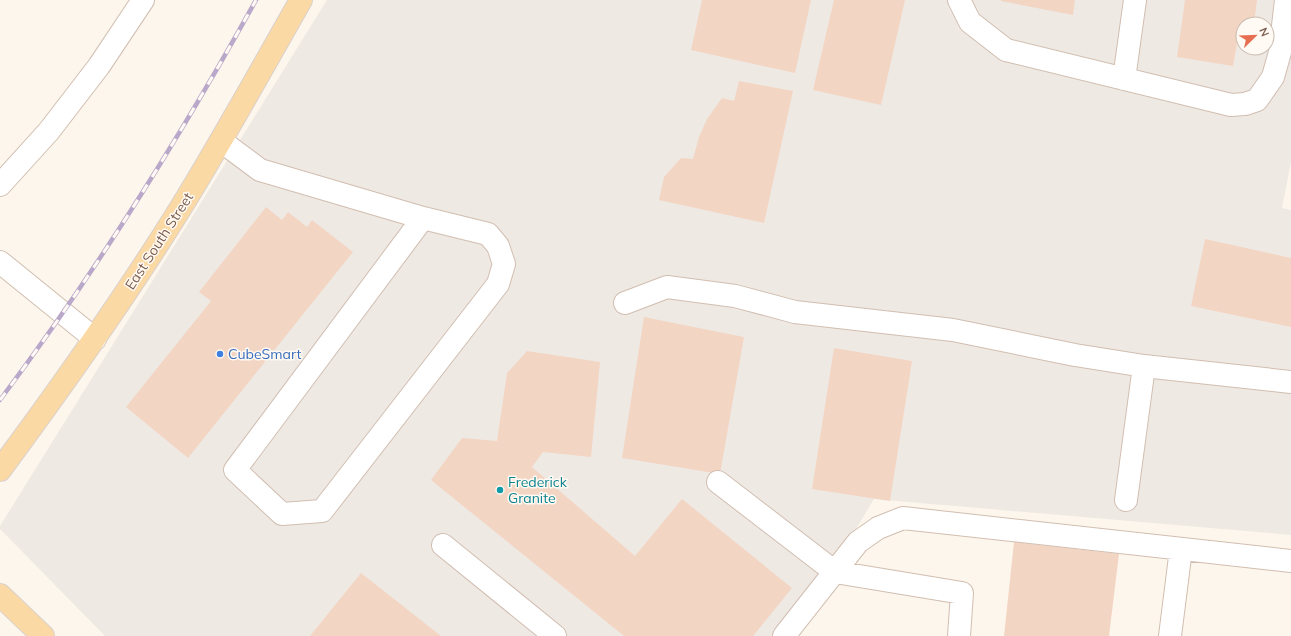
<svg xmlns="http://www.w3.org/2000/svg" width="1291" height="636" font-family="Mulish,sans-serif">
  <rect width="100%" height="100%" fill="#fdf6ec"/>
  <path fill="#efe9e4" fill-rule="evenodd" d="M 327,0 L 1291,0 L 1291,162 L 1282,208 L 1291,210 L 1291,535 L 874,499 L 792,636 L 105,636 L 0,529 L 0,526 ZM 1243,24 L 1267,24 L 1267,48 L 1243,48 Z"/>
  <path fill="#f3d5c3" d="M 702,0 L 811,0 L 795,73 L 691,50 Z
    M 834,0 L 905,0 L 881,105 L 813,90 Z
    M 1001,0 L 1075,0 L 1073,15 L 1001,1 Z
    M 1185,0 L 1257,0 L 1254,24 L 1243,24 L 1243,45 L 1237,44 L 1233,66 L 1177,57 Z
    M 739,81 L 793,91 L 764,223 L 659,200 L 664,177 L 681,158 L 693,159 L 699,137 L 707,119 L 722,98 L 734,101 Z
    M 266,207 L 282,220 L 288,212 L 307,227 L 312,220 L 353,252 L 188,458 L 126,407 L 211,301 L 199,292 Z
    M 1205,239 L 1291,258 L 1291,327 L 1191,306 Z
    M 644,317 L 744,337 L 720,474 L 622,458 Z
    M 834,348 L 912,361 L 890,501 L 812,489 Z
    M 527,351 L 600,362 L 591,457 L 543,452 L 532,467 L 635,556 L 682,499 L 792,588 L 753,636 L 624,636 L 431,480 L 462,438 L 497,441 L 507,373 Z
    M 1014,542 L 1119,554 L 1109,636 L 1004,636 Z
    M 361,573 L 441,636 L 310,636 Z"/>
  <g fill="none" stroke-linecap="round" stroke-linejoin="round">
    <g stroke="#d1beb0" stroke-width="24">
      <path id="minor" d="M 959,0 L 970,22 L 1006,50 L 1231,105 L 1245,104 L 1257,100 L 1273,77 L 1280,52 L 1286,0
        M 1124,79 L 1135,0
        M 221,141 L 260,170 L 423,218 L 235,470 L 282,514 L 322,511 L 498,284 L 504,264 L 498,246 L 488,234 L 423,218
        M 0,185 L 49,131 L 99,66 L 143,0
        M 0,262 L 95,339
        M 625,303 L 667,287 L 735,296 L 795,312 L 953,330 L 1075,355 L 1144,366 L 1291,382
        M 718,482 L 835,572 L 962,593 L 959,636
        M 1126,500 L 1144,366
        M 443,545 L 555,636
        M 784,636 L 858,542 L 878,528 L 903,518 L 1291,561
        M 1170,636 L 1181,549"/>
    </g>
    <g stroke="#dad1cd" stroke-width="24">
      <path id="major" d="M 0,470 C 63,385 124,299 180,209 C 222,141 261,70 301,0
        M 0,595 L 43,636"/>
    </g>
    <use href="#minor" stroke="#fff" stroke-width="22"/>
    <use href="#major" stroke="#fbd9a5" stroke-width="22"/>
    <g stroke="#b9a8c9" stroke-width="4.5">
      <path id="rail" d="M 0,400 C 95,273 179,139 256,0"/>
    </g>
    <use href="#rail" stroke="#fffaf3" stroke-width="3" stroke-dasharray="9" stroke-linecap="butt"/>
  </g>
  <circle fill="#3f7fe0" stroke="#fffaf3" stroke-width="1.5" cx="220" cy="354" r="4"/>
  <circle fill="#0f9aa8" stroke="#fffaf3" stroke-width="1.5" cx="500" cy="490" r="4"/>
  <g text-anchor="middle" stroke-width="3" stroke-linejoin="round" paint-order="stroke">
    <g font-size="14" fill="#7a5c4d" stroke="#fffaf3">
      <text transform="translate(159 241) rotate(-57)" y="5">East South Street</text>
    </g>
    <g font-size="14" fill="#366cbe" stroke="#fffaf3" text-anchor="start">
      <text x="228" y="359">CubeSmart</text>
    </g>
    <g font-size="14" fill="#0d838f" stroke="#fffaf3" text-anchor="start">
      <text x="508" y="487">Frederick<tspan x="508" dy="16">Granite</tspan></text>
    </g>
  </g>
  <g transform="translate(1255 36) rotate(67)"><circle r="19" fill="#fffaf3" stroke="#cabbb1"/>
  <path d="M0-3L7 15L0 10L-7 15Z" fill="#e76f51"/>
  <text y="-6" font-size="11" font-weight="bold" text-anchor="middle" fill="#7a5c4d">N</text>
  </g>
</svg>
